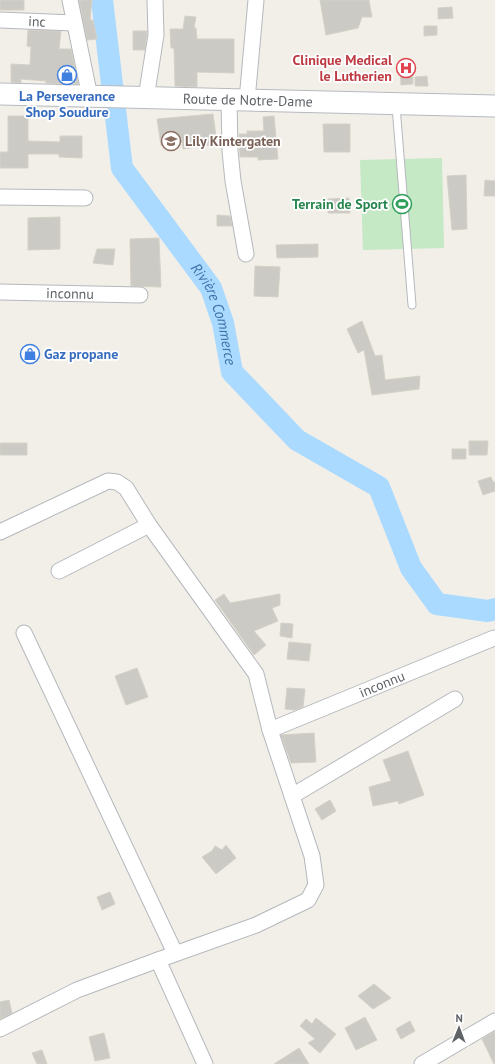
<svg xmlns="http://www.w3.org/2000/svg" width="495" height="1064" font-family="'PT Sans',sans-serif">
  <rect width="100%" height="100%" fill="#f1efe8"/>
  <path fill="#c5e8c5" d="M 442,158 L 444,248 L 363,250 L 360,160 Z"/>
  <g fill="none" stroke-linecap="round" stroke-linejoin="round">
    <path stroke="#aadaff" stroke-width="22" id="s1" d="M 102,0 L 122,168 L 211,288 L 223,323 L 232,372 L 297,440 L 379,487 L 411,568 L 437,604 L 488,611 L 495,609"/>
  </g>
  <path fill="#cccac5" stroke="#d6d1c6" d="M 0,0 L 24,0 L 24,10 L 0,10 Z
    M 79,0 L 92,0 L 90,20 L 93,20 L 97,39 L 87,40 Z
    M 320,0 L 369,0 L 372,17 L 362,17 L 358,28 L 326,35 Z
    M 452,7 L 453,18 L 438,19 L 438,8 Z
    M 185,16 L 196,17 L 194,28 L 196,28 L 197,39 L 234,39 L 234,73 L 197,72 L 197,87 L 175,86 L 174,48 L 171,48 L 170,29 L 183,29 Z
    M 424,26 L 437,26 L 437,35 L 424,36 Z
    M 28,30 L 61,31 L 59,49 L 71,49 L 78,84 L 46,83 L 46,81 L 21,79 L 21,83 L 11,82 L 11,64 L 30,65 L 31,47 L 27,46 Z
    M 133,31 L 147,31 L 145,50 L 133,50 Z
    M 400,63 L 412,63 L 413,84 L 401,85 Z
    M 427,76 L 428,86 L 415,86 L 415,77 Z
    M 213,114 L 217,144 L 183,149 L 182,142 L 161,145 L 157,119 Z
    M 8,116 L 28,116 L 28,141 L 60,142 L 60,136 L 82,136 L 82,158 L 59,157 L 59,154 L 28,154 L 28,168 L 0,168 L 0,152 L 8,152 Z
    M 274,116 L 278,159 L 258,160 L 258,157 L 240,157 L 239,134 L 247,134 L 247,131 L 264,131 L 263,117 Z
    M 323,124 L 350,124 L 350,152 L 324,152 Z
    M 466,175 L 467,229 L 452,230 L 447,176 Z
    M 485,180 L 495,181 L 495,196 L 484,196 Z
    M 349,198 L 350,213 L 328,213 L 328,199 Z
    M 217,215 L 230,216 L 232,226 L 217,226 Z
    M 60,217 L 60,249 L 28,250 L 28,218 Z
    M 159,238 L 161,287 L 131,286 L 130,239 Z
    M 318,244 L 318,257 L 277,258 L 276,245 Z
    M 97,249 L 115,249 L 113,265 L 93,263 Z
    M 255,266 L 280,267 L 278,297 L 254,296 Z
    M 362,321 L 375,356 L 382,355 L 385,380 L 420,376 L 419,389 L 372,395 L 364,350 L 358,353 L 347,329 Z
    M 469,441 L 488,441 L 487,455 L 469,455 Z
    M 0,443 L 27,443 L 27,455 L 0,455 Z
    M 452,449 L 466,449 L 466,459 L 452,459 Z
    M 491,477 L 493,482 L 495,482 L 495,491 L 483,495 L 478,481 Z
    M 224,594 L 230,603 L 280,594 L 280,605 L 272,608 L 278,621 L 254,631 L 266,645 L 254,655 L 215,600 Z
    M 281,623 L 293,624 L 292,638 L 280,636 Z
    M 289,642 L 311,644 L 309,661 L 287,659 Z
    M 137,668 L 148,697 L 126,705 L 115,676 Z
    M 287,688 L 305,689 L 303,707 L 295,710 L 285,709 Z
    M 314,733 L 316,762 L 291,763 L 281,735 Z
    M 408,751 L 424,795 L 399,804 L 398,801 L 373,806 L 369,787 L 391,781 L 383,760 Z
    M 330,800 L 336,811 L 322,820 L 315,809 Z
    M 226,845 L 236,858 L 216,874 L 202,857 L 212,851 L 215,846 L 222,850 Z
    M 110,892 L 115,904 L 102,910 L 97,897 Z
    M 374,984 L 391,998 L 373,1009 L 358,996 Z
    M 9,1000 L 12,1013 L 0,1019 L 0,1002 Z
    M 365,1017 L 377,1040 L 356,1050 L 345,1028 Z
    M 316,1018 L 336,1034 L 320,1053 L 308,1043 L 315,1039 L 300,1026 L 306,1019 L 312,1024 Z
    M 410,1021 L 415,1031 L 401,1039 L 396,1029 Z
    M 495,1031 L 495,1064 L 494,1064 L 482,1039 Z
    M 104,1033 L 110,1058 L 95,1061 L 89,1037 Z
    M 299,1048 L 309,1064 L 274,1064 Z
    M 42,1050 L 47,1064 L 37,1064 L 32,1053 Z"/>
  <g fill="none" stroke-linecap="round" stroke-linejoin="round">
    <g stroke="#b5b8bc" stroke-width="9">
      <path id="lane" d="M 396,106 L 412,305"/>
    </g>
    <g stroke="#b5b8bc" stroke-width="17">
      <g id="street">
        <path d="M 70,0 L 90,97"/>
        <path id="s2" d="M 0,20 L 74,23"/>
        <path d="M 146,98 L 156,35 L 155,0"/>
        <path d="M 229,100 L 230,151 L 233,181 L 246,254"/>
        <path d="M 247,100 L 256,0"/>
        <path d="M 0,197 L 85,198"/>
        <path id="s3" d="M 0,292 L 140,295"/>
        <path d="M 0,532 L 108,481 L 117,482 L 126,488 L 149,525 L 256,674 L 270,730 L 312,856 L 316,885 L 308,900 L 256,925 L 158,960"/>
        <path d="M 59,571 L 149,525"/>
        <path d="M 24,633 L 175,953"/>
        <path id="s4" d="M 270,730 L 494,638"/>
        <path d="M 292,796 L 455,699"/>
        <path d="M 0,1029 L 77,990 L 158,960 L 205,1064"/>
        <path d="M 422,1064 L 495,1021"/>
      </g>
    </g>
    <g stroke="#b6babf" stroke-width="23">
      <g id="secondary">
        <path id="s5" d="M 0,94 L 495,106"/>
      </g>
    </g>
    <use href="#lane" stroke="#fff" stroke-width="7"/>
    <use href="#street" stroke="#fff" stroke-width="15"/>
    <use href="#secondary" stroke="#fff" stroke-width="21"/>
  </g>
  <defs>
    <g id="hospital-ring" transform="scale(1)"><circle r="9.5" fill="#fff" stroke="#e0444e" stroke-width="1.5"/><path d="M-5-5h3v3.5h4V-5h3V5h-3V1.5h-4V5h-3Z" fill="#e0444e"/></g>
    <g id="shop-ring" transform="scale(1)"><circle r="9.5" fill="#fff" stroke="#3f7fe0" stroke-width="1.5"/><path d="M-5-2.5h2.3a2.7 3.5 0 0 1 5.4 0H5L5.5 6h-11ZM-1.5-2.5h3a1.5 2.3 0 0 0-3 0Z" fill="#3f7fe0"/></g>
    <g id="school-ring" transform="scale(1)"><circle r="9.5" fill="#fff" stroke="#8d6e63" stroke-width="1.5"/><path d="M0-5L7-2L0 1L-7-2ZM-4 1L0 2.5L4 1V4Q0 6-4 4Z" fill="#8d6e63"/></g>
    <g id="stadium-ring" transform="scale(1)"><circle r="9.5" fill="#fff" stroke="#2e9e5b" stroke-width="1.5"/><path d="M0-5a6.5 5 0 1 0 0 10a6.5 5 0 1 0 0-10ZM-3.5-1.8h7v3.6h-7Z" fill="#2e9e5b"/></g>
  </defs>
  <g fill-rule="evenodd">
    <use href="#hospital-ring" x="406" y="68"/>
    <use href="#shop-ring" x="67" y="75"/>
    <use href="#school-ring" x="171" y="141"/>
    <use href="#stadium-ring" x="402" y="204"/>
    <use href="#shop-ring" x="30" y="354"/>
  </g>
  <g text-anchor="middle" stroke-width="3.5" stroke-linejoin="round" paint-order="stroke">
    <g font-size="14" fill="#5f6368" stroke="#fff">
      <text dy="5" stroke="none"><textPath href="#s2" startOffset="37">inc</textPath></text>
      <text dy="5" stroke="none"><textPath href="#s5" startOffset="248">Route de Notre-Dame</textPath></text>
      <text dy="5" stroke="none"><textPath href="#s3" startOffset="70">inconnu</textPath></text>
      <text dy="5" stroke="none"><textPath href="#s4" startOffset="121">inconnu</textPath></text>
    </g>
    <g font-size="14" font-weight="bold" fill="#be3a42" stroke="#fff" text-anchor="end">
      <text x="392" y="65">Clinique Medical<tspan x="392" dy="16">le Lutherien</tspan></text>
    </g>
    <g font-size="14" font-weight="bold" fill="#366cbe" stroke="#fff">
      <text x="67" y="101">La Perseverance<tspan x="67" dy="16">Shop Soudure</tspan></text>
      <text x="44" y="359" text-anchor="start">Gaz propane</text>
    </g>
    <g font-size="14" font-weight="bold" fill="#785e54" stroke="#fff" text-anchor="start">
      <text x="185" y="146">Lily Kintergaten</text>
    </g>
    <g font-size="14" font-weight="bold" fill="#27864d" stroke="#fff" text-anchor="end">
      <text x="388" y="209">Terrain de Sport</text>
    </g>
    <g font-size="15" font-style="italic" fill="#4174aa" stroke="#fff">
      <text dy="5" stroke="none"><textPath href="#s1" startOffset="344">Rivière Commerce</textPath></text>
    </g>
  </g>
  <g transform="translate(459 1028) rotate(1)" stroke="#ffffff" stroke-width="3" paint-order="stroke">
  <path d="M0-3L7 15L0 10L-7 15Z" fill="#5f6368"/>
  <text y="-6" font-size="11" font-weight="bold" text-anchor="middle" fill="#5f6368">N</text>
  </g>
</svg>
